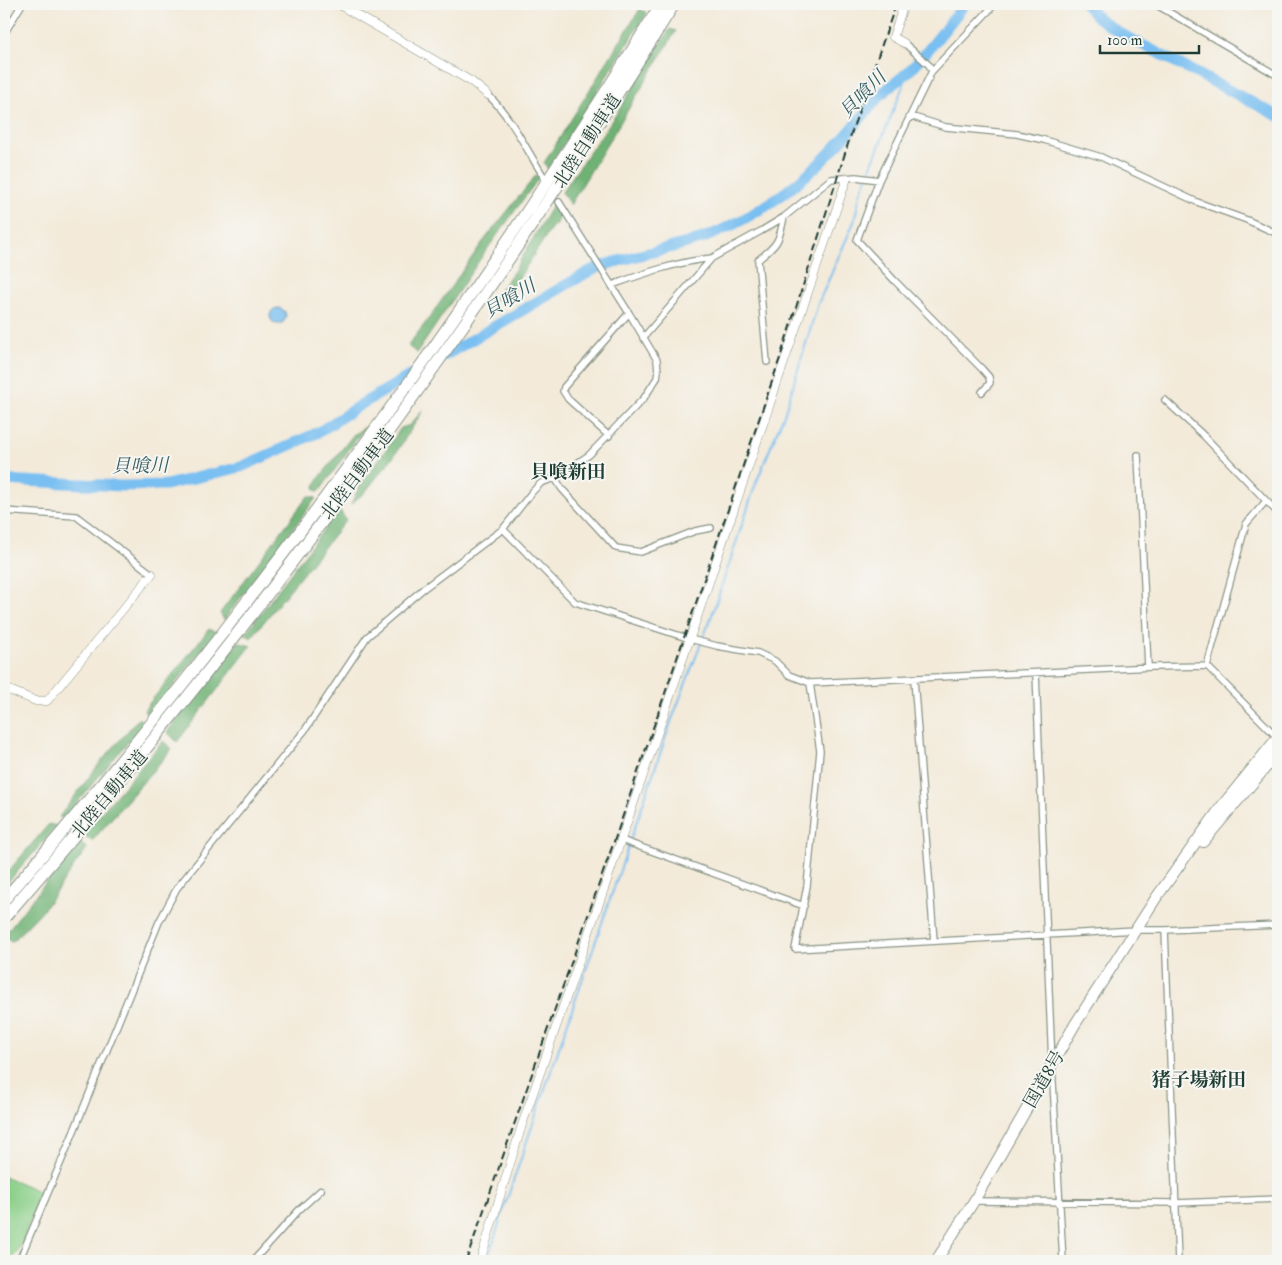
<svg xmlns="http://www.w3.org/2000/svg" width="1282" height="1265" font-family="'IM FELL Double Pica','Noto Serif JP',serif">
  <rect width="100%" height="100%" fill="#f6f6f2"/>
  <filter id="ink" filterUnits="userSpaceOnUse"><feTurbulence type="fractalNoise" baseFrequency=".02" numOctaves="2"/><feDisplacementMap in="SourceGraphic" scale="10" xChannelSelector="R" yChannelSelector="G"/><feConvolveMatrix kernelMatrix="1 2 1 2 8 2 1 2 1" color-interpolation-filters="sRGB"/></filter>
  <filter id="wash" filterUnits="userSpaceOnUse"><feTurbulence type="fractalNoise" baseFrequency=".0096" numOctaves="4" result="noise"/><feDisplacementMap in="SourceGraphic" scale="20" xChannelSelector="R" yChannelSelector="G"/><feGaussianBlur stdDeviation="1.12" result="paint"/><feColorMatrix in="noise" values="0 0 0 0 0 0 0 0 0 0 0 0 0 0 0 0 0 1.4 0 .05"/><feComposite in="paint" operator="in"/></filter>
  <g filter="url(#wash)">
    <rect width="100%" height="100%" fill="#f3ead9"/>
    <path fill="#8acf88" stroke="#54865e" d="M 4,1176 L 41,1192 L 19,1250 C 15,1255 11,1261 4,1261 Z"/>
    <path fill="#6fb274" stroke="#477854" d="M 640,9 L 647,13 L 548,169 L 544,163 Z
      M 670,29 L 676,31 L 570,205 L 562,192 L 617,113 Z
      M 537,174 L 541,175 L 485,252 L 417,353 L 409,347 L 409,344 L 427,321 L 482,243 Z
      M 553,204 L 560,213 L 556,224 L 552,227 L 515,284 L 509,292 L 498,300 L 494,298 L 514,271 Z
      M 424,409 L 394,456 L 365,492 L 351,504 L 358,489 L 401,428 L 410,425 Z
      M 366,426 L 319,492 L 314,489 L 317,481 L 353,435 Z
      M 308,496 L 316,498 L 224,620 L 220,613 Z
      M 339,509 L 346,520 L 251,638 L 245,634 Z
      M 209,629 L 216,632 L 149,717 L 144,710 Z
      M 238,642 L 251,646 L 177,742 L 167,732 Z
      M 139,718 L 144,723 L 64,818 L 59,817 L 99,764 Z
      M 163,741 L 172,749 L 92,841 L 82,835 Z
      M 49,824 L 57,826 L 4,887 L 4,876 Z
      M 78,842 L 87,848 L 43,910 L 13,941 L 4,940 L 4,935 Z"/>
    <path fill="#79bff1" stroke="#4c7e92" d="M270 316a8 8 0 1 1 16 0a8 8 0 1 1-16 0Z"/>
    <g fill="none" stroke-linecap="round" stroke-linejoin="round">
      <path stroke="#79bff1" stroke-width="2" d="M 487,1261 L 505,1205 L 672,719 L 712,615 L 756,483 L 785,412 L 818,304 L 854,222 L 860,194 L 909,71"/>
      <path stroke="#79bff1" stroke-width="11" d="M 1085,4 L 1098,18 L 1118,32 L 1278,116
        M 4,480 L 121,486 L 166,485 L 241,467 L 319,432 L 360,405 L 590,271 C 632,253 679,250 720,231 C 766,210 807,179 841,141 C 855,126 867,110 881,95 C 889,86 900,80 909,71 C 930,50 947,26 965,4"/>
    </g>
  </g>
  <g filter="url(#ink)">
    <g fill="none" stroke-linecap="round" stroke-linejoin="round">
      <g stroke="#899486" stroke-width="8">
        <path id="minor" d="M 1155,4 L 1278,76
          M 4,34 L 22,4
          M 904,43 L 929,65 L 932,71
          M 488,95 C 512,118 526,149 544,177
          M 910,116 L 946,127 L 1017,134 L 1044,140 L 1101,157 L 1197,202 L 1247,220 L 1278,234
          M 612,285 C 645,273 677,262 712,258
          M 643,338 L 712,258 L 761,231 L 784,217 L 831,179 L 856,177 L 879,180
          M 767,362 L 758,260 C 778,244 779,242 784,217
          M 982,392 L 990,383 L 989,377 L 982,369 L 894,280 L 857,240 L 879,180 L 932,71 L 995,4
          M 1165,400 L 1204,436 L 1278,513
          M 609,436 L 568,399 L 563,391 L 564,387 L 629,313
          M 1138,455 L 1148,667
          M 555,478 L 562,489 L 616,548 L 641,552 L 695,531 L 711,528
          M 4,511 L 76,516 L 152,574
          M 503,529 L 575,602 L 690,639 L 717,646 L 758,653 L 775,661 L 789,675 L 810,683 L 1153,667 L 1207,666 L 1278,738
          M 1207,666 L 1246,524 L 1266,501
          M 1036,673 L 1052,1064 L 1063,1261
          M 914,679 L 934,941
          M 810,683 L 820,751 L 807,886 L 795,949 L 1136,930 L 1165,930 L 1278,925
          M 621,840 L 804,906
          M 1277,925 L 1278,943
          M 1165,930 L 1178,1261
          M 974,1201 L 1176,1203 L 1278,1199
          M 19,1261 L 72,1136 L 159,922 L 177,888 L 305,730 L 367,637 L 423,589 L 503,529 L 532,492 L 541,483 L 555,478 L 589,455 L 644,398 L 657,378 L 658,371 L 657,360 L 629,313 L 559,202
          M 253,1261 L 299,1210 L 321,1190"/>
      </g>
      <g stroke="#899486" stroke-width="9">
        <path id="tertiary" d="M 338,4 L 472,82 L 488,95
          M 904,4 L 893,37 L 904,43
          M 4,688 L 36,701 L 47,701 L 152,574
          M 482,1255 L 522,1125 L 621,840 L 847,178"/>
      </g>
      <g stroke="#899486" stroke-width="12">
        <path id="trunk" d="M 1203,842 L 1278,753
          M 936,1261 L 974,1201 L 1074,1026 L 1156,898 L 1221,807 L 1278,737"/>
      </g>
      <g stroke="#899486" stroke-width="13">
        <path id="motorway" d="M 4,900 C 148,734 282,560 410,381 C 497,258 582,132 661,4
          M 4,918 C 252,632 475,325 674,4"/>
      </g>
      <use href="#minor" stroke="#fff" stroke-width="5.5"/>
      <use href="#tertiary" stroke="#fff" stroke-width="8"/>
      <use href="#trunk" stroke="#fff" stroke-width="10"/>
      <use href="#motorway" stroke="#fff" stroke-width="11"/>
      <path stroke="#1f3d34" stroke-width="2" stroke-dasharray="8 4" stroke-linecap="butt" d="M 466,1261 L 617,833 L 780,358 L 854,125 L 896,4"/>
    </g>
  </g>
  <g text-anchor="middle" stroke-width="4" stroke-linejoin="round" paint-order="stroke">
    <g font-size="18" fill="#1f3d34" stroke="#f6f6f2">
      <text transform="translate(587 141) rotate(-57)" y="6">北陸自動車道</text>
      <text transform="translate(357 474) rotate(-53)" y="6">北陸自動車道</text>
      <text transform="translate(109 794) rotate(-50)" y="6">北陸自動車道</text>
      <text transform="translate(1044 1079) rotate(-60)" y="6">国道8号</text>
    </g>
    <g font-size="19" font-style="italic" fill="#365e63" stroke="#f6f6f2">
      <text transform="translate(862 94) rotate(-46)" y="7">貝喰川</text>
      <text transform="translate(509 298) rotate(-31)" y="7">貝喰川</text>
      <text transform="translate(140 465) rotate(-1)" y="7">貝喰川</text>
    </g>
    <g font-size="19" font-weight="bold" fill="#1f3d34" stroke="#f6f6f2">
      <text x="568" y="478">貝喰新田</text>
      <text x="1199" y="1086">猪子場新田</text>
    </g>
  </g>
  <rect width="1282" height="1265" fill="none" stroke="#f6f6f2" stroke-width="20"/>
  <path d="M1100 45v8h99v-8" fill="none" stroke="#1f3d34" stroke-width="2.5"/>
  <text x="1107" y="45" font-size="15" fill="#1f3d34" stroke="#f6f6f2" stroke-width="4" paint-order="stroke">100 m</text>
</svg>
